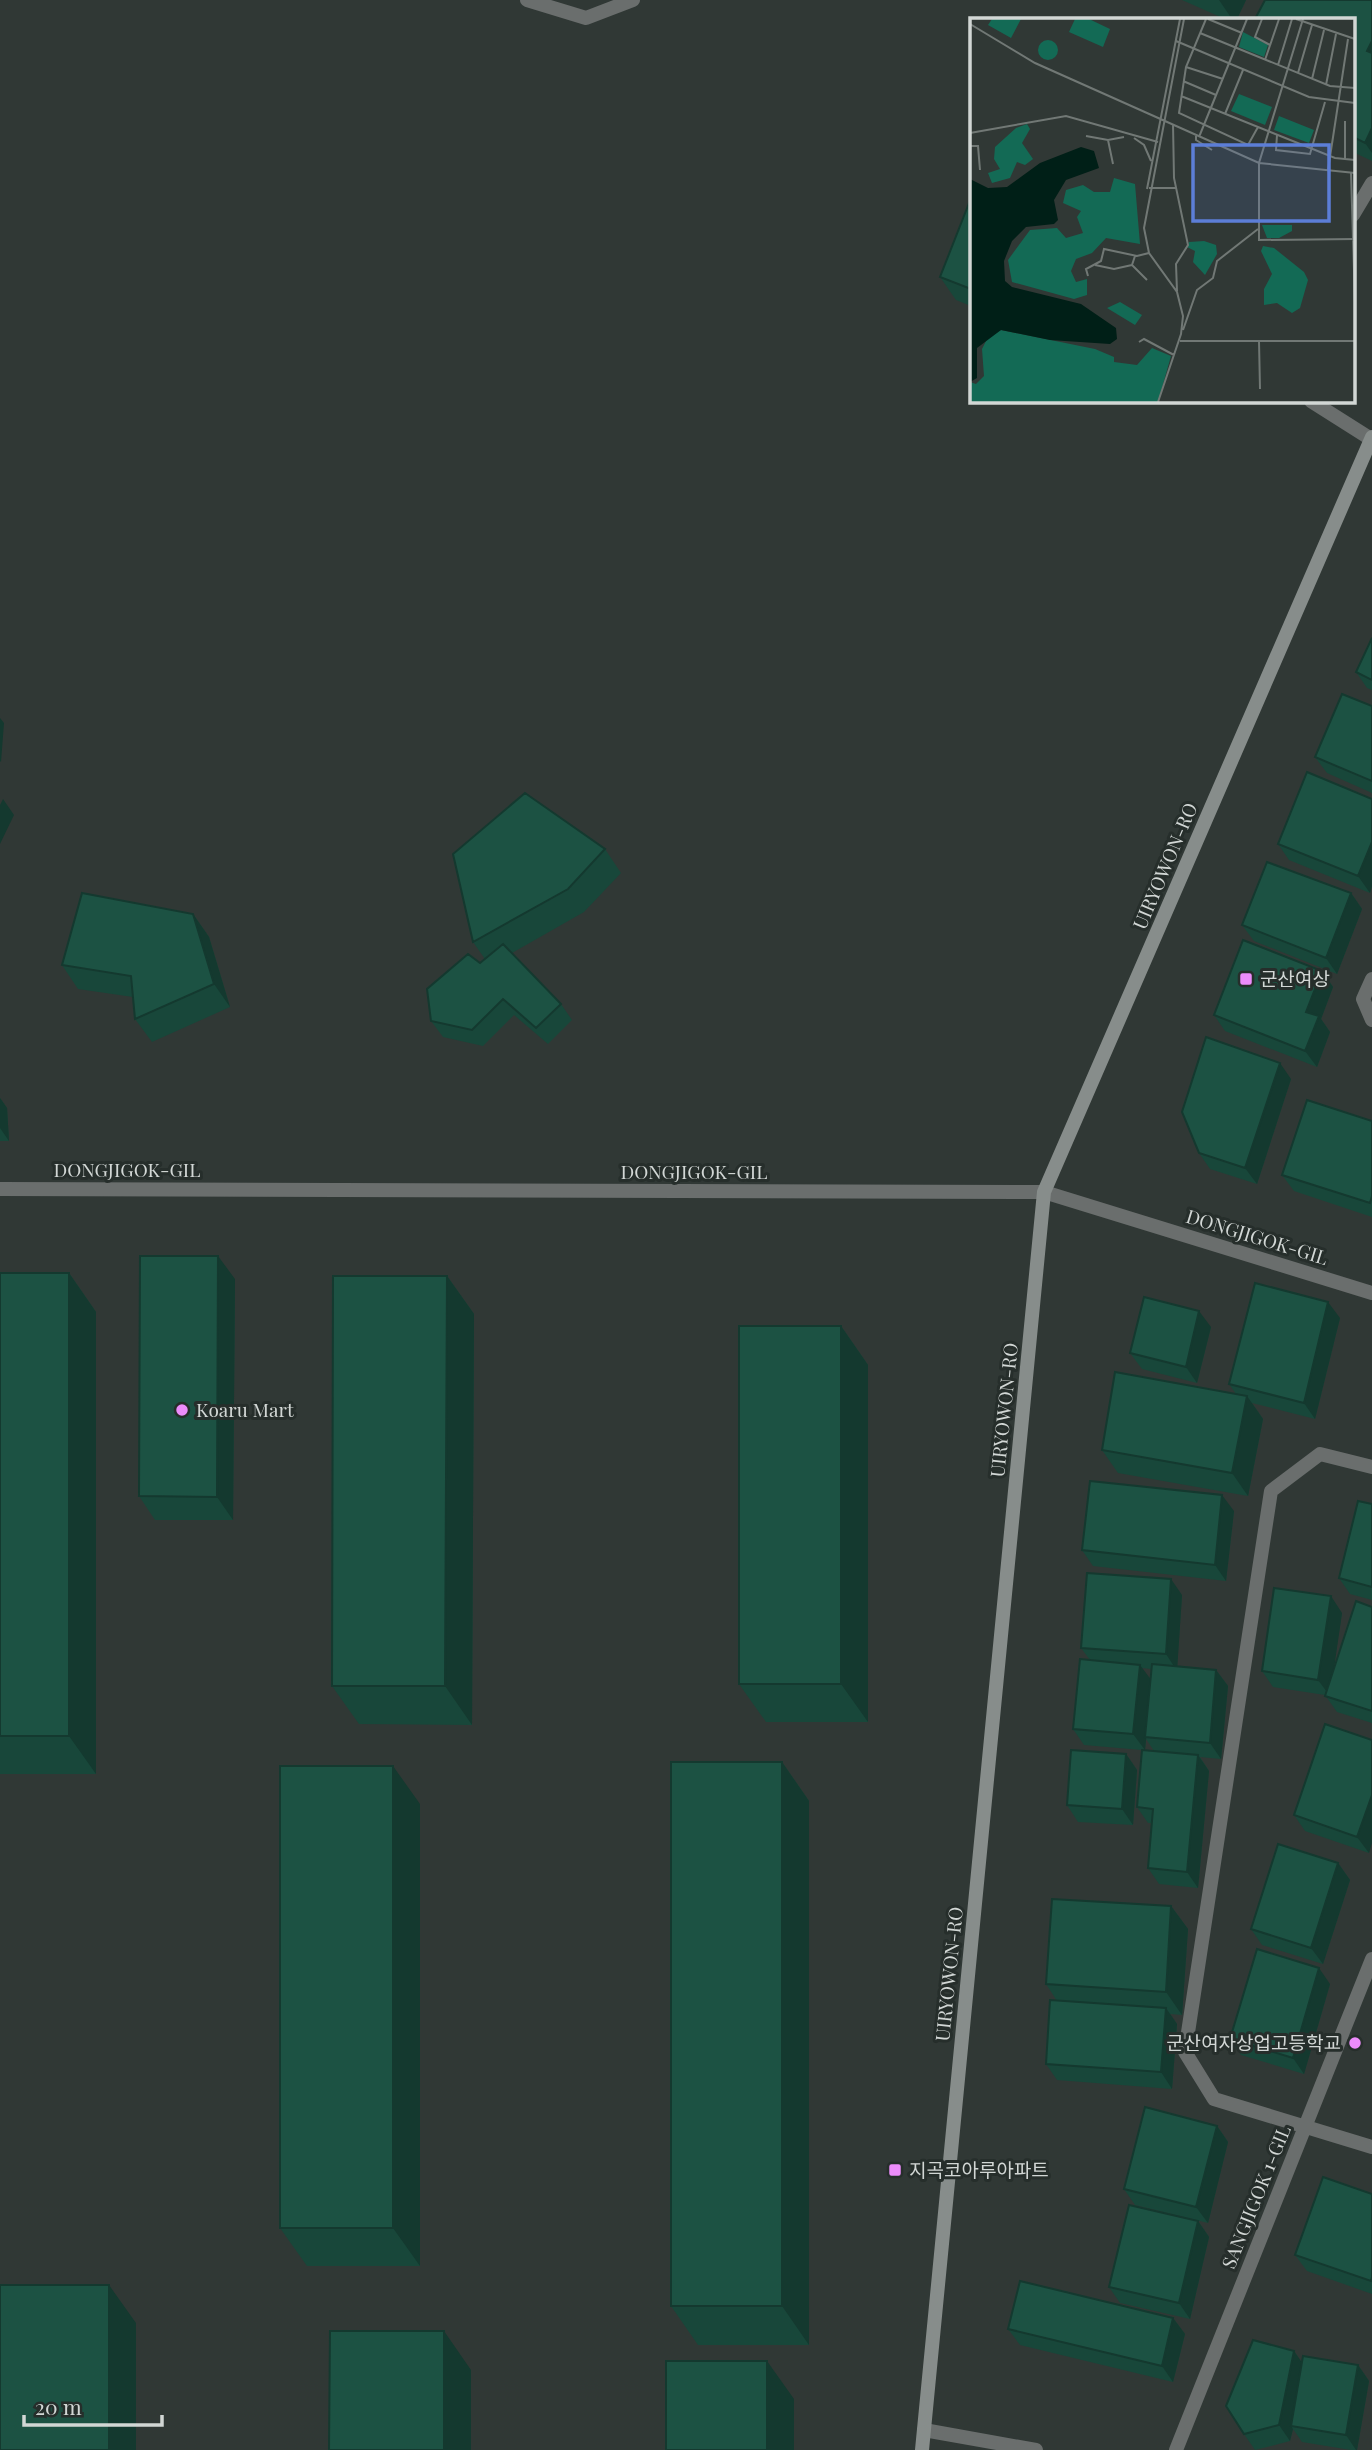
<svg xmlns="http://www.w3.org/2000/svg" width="1372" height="2450" font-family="'Playfair Display','Noto Sans KR',serif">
  <rect width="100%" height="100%" fill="#303835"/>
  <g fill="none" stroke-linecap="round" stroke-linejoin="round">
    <path stroke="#6a6e6d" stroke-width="14" d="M 527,0 L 586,18 L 633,0
      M 1353,215 L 1372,183
      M 1311,401 L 1371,439
      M 1372,979 L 1363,999 L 1372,1020
      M 1372,1467 L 1320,1454 L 1271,1491 L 1185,2052 L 1214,2099 L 1372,2147
      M 924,2430 L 1036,2450
      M 1176,2450 L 1372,1959"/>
    <path stroke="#6a6e6d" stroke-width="14" d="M 0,1189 L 1044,1192 L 1372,1293"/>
    <path stroke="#878d8b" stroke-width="14" d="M 922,2450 L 1044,1192 L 1372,437"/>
  </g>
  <path fill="#18473a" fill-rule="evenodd" d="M 1182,0 L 1246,0 L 1237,19 L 1225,19 Z
    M 1372,0 L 1372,161 L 1353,152 L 1353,19 Z
    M 971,198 L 971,306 L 956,300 L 940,277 Z
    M 1372,638 L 1372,690 L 1367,688 L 1356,672 Z
    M 1372,706 L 1372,793 L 1327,773 L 1315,757 Z
    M 1372,799 L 1372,886 L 1370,893 L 1289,860 L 1278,844 Z
    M 605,849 L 621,873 L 584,912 L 512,953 L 561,1004 L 572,1020 L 548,1044 L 514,1015 L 483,1046 L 443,1037 L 431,1021 L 480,963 L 485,959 L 473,942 Z
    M 1351,893 L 1362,909 L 1337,974 L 1254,941 L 1242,925 Z
    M 193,914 L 209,937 L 230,1007 L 152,1042 L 135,1019 L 133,997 L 78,989 L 62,965 Z
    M 1322,971 L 1333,987 L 1321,1019 L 1330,1032 L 1317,1067 L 1225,1031 L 1214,1015 Z
    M 1291,1079 L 1257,1184 L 1210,1169 L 1199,1153 Z
    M 0,1098 L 7,1108 L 9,1141 L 0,1141 Z
    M 1372,1121 L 1372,1217 L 1294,1191 L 1282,1175 Z
    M 0,1273 L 69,1273 L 96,1312 L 96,1774 L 0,1774 Z
    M 447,1276 L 474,1314 L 472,1725 L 359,1724 L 332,1686 Z
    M 235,1279 L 233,1520 L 155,1520 L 139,1496 Z
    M 1340,1318 L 1315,1419 L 1252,1403 L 1263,1419 L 1248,1496 L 1118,1473 L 1102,1450 L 1236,1394 L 1229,1384 Z
    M 841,1326 L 868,1365 L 868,1722 L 766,1722 L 739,1684 Z
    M 1211,1327 L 1197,1383 L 1142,1369 L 1130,1353 Z
    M 1372,1504 L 1372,1600 L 1350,1594 L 1339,1578 Z
    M 1234,1511 L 1226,1581 L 1093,1566 L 1082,1550 Z
    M 1182,1595 L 1177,1667 L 1216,1670 L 1228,1686 L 1221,1759 L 1200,1757 L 1209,1771 L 1198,1888 L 1159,1884 L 1148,1868 L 1152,1823 L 1148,1823 L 1137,1807 L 1142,1750 L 1084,1745 L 1073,1729 L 1090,1660 L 1081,1648 ZM 1142,1668 L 1151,1669 L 1150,1680 ZM 1146,1739 L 1154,1751 L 1145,1750 Z
    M 1372,1607 L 1372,1723 L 1337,1712 L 1325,1695 L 1273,1687 L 1262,1671 L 1342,1613 L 1333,1671 Z
    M 1372,1740 L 1369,1853 L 1305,1831 L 1294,1815 Z
    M 1126,1754 L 1137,1770 L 1133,1825 L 1078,1822 L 1067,1805 Z
    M 782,1762 L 809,1801 L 809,2345 L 698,2345 L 671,2306 Z
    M 420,1804 L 420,2266 L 307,2266 L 280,2228 Z
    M 1338,1863 L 1350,1880 L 1323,1964 L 1262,1945 L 1251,1929 Z
    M 1171,1906 L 1188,1929 L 1182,2015 L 1170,2014 L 1177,2024 L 1172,2089 L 1057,2080 L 1046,2064 L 1057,2001 L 1046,1984 Z
    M 1330,1984 L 1304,2074 L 1241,2055 L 1230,2039 Z
    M 1217,2126 L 1228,2142 L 1208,2223 L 1135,2205 L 1124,2189 Z
    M 1372,2194 L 1372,2294 L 1307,2271 L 1295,2255 Z
    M 1198,2221 L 1209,2237 L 1190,2319 L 1120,2303 L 1109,2287 Z
    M 1173,2318 L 1185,2334 L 1173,2382 L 1020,2345 L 1008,2329 Z
    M 1294,2351 L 1302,2363 L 1358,2365 L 1369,2381 L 1357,2450 L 1351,2450 L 1302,2442 L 1293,2429 L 1290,2441 L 1255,2450 L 1244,2434 Z"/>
  <path fill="#14392f" d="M 1219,0 L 1246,0 L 1237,19 L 1232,19 Z
    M 1372,41 L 1372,58 L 1367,51 Z
    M 1372,128 L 1372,153 L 1365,143 Z
    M 0,718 L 4,723 L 1,762 L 0,761 Z
    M 3,799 L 14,815 L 0,844 L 0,805 Z
    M 1372,842 L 1372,886 L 1370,893 L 1358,876 Z
    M 1351,893 L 1362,909 L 1337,974 L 1326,958 Z
    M 193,914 L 209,937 L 230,1007 L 214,984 Z
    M 1322,971 L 1333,987 L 1321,1019 L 1330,1032 L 1317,1067 L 1305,1051 L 1306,1012 Z
    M 1280,1063 L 1291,1079 L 1257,1184 L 1245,1168 Z
    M 0,1098 L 7,1108 L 9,1141 L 0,1128 Z
    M 218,1256 L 235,1279 L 233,1520 L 217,1497 Z
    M 69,1273 L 96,1312 L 96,1774 L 69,1736 Z
    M 447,1276 L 474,1314 L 472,1725 L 445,1686 Z
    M 1328,1302 L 1340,1318 L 1315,1419 L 1304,1403 Z
    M 1199,1311 L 1211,1327 L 1197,1383 L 1186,1367 Z
    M 841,1326 L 868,1365 L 868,1722 L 841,1684 Z
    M 1247,1396 L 1263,1419 L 1248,1496 L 1232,1473 Z
    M 1222,1495 L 1234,1511 L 1226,1581 L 1215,1565 Z
    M 1171,1579 L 1182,1595 L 1177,1671 L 1166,1654 Z
    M 1331,1596 L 1342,1613 L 1330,1696 L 1318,1680 Z
    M 1140,1665 L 1152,1681 L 1145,1750 L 1133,1734 Z
    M 1216,1670 L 1228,1686 L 1221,1759 L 1210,1743 Z
    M 1126,1754 L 1137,1770 L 1133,1825 L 1122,1809 Z
    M 1198,1755 L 1209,1771 L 1198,1888 L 1187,1872 Z
    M 782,1762 L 809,1801 L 809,2345 L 782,2306 Z
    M 393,1766 L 420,1804 L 420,2266 L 393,2228 Z
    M 1372,1795 L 1372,1843 L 1369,1853 L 1357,1837 Z
    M 1338,1863 L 1350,1880 L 1323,1964 L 1311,1948 Z
    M 1171,1906 L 1188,1929 L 1182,2015 L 1166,1992 Z
    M 1319,1968 L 1330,1984 L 1304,2074 L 1293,2058 Z
    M 1166,2008 L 1177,2024 L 1172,2089 L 1161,2072 Z
    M 1217,2126 L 1228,2142 L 1208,2223 L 1196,2207 Z
    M 1198,2221 L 1209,2237 L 1190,2319 L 1179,2303 Z
    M 109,2285 L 136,2323 L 136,2450 L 109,2450 Z
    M 1173,2318 L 1185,2334 L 1173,2382 L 1162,2366 Z
    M 444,2331 L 471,2370 L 471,2450 L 444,2450 Z
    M 1294,2351 L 1305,2367 L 1291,2426 L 1293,2429 L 1290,2441 L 1279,2425 Z
    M 767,2361 L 794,2399 L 794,2450 L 767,2450 Z
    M 1358,2365 L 1369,2381 L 1357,2450 L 1356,2450 L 1346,2435 Z"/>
  <path fill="#1c5243" stroke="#14392f" stroke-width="2" d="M 1265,0 L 1372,0 L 1372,41 L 1367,51 L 1372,53 L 1372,128 L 1365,143 L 1353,137 L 1353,19 L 1255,19 Z
    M 971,198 L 971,289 L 940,277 Z
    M 1372,638 L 1372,680 L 1356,672 Z
    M 1342,694 L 1372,706 L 1372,781 L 1315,757 Z
    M 1307,772 L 1372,799 L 1372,842 L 1358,876 L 1278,844 Z
    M 525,793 L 605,849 L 568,889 L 473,942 L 453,854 Z
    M 1267,862 L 1351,893 L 1326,958 L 1242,925 Z
    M 82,893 L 193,914 L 214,984 L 135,1019 L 131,976 L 62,965 Z
    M 1243,940 L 1322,971 L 1306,1012 L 1319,1016 L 1305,1051 L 1214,1015 Z
    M 503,944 L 561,1004 L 536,1028 L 503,999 L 472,1030 L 431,1021 L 427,989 L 468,954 L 480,963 Z
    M 1206,1037 L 1280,1063 L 1245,1168 L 1199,1153 L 1182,1112 Z
    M 1307,1100 L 1372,1121 L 1372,1196 L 1370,1203 L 1282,1175 Z
    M 140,1256 L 218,1256 L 217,1497 L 139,1496 Z
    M 0,1273 L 69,1273 L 69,1736 L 0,1736 Z
    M 333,1276 L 447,1276 L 445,1686 L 332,1686 Z
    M 1255,1283 L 1328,1302 L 1304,1403 L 1229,1384 Z
    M 1144,1297 L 1199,1311 L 1186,1367 L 1130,1353 Z
    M 739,1326 L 841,1326 L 841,1684 L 739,1684 Z
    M 1115,1372 L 1247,1396 L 1232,1473 L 1102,1450 Z
    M 1090,1481 L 1222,1495 L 1215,1565 L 1082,1550 Z
    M 1358,1501 L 1372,1504 L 1372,1587 L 1339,1578 Z
    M 1087,1573 L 1171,1579 L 1166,1654 L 1081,1648 Z
    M 1274,1588 L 1331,1596 L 1318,1680 L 1262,1671 Z
    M 1356,1601 L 1372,1607 L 1372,1711 L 1325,1696 Z
    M 1080,1659 L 1140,1665 L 1133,1734 L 1073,1729 Z
    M 1152,1664 L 1216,1670 L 1210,1743 L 1145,1737 Z
    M 1325,1724 L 1372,1740 L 1372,1795 L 1357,1837 L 1294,1815 Z
    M 1071,1750 L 1126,1754 L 1122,1809 L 1067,1805 Z
    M 1142,1750 L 1198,1755 L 1187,1872 L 1148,1868 L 1153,1809 L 1137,1807 Z
    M 671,1762 L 782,1762 L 782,2306 L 671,2306 Z
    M 280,1766 L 393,1766 L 393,2228 L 280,2228 Z
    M 1278,1844 L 1338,1863 L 1311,1948 L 1251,1929 Z
    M 1052,1899 L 1171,1906 L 1166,1992 L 1046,1984 Z
    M 1257,1949 L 1319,1968 L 1293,2058 L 1230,2039 Z
    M 1050,2000 L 1166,2008 L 1161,2072 L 1046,2064 Z
    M 1145,2107 L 1217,2126 L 1196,2207 L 1124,2189 Z
    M 1323,2177 L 1372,2194 L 1372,2277 L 1371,2281 L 1295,2255 Z
    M 1129,2205 L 1198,2221 L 1179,2303 L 1109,2287 Z
    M 1020,2281 L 1173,2318 L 1162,2366 L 1008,2329 Z
    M 0,2285 L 109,2285 L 109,2450 L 0,2450 Z
    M 330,2331 L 444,2331 L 444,2450 L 329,2450 Z
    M 1253,2340 L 1294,2351 L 1279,2425 L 1244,2434 L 1226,2406 Z
    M 1303,2356 L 1358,2365 L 1346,2435 L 1291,2426 Z
    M 666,2361 L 767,2361 L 767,2450 L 666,2450 Z"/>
  <g fill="#ec8cfb" stroke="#262e2b" stroke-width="2.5">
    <rect x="1239" y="972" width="14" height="14" rx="3.5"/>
    <circle cx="182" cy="1410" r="7"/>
    <circle cx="1355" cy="2043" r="7"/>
    <rect x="888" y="2163" width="14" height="14" rx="3.5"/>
  </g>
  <g text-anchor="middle" stroke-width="6" stroke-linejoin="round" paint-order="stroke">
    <g font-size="19" fill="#d2d7d5" stroke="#262e2b">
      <text transform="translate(1165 866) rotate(-67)" y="7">UIRYOWON-RO</text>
      <text x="127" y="1177">DONGJIGOK-GIL</text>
      <text x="694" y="1179">DONGJIGOK-GIL</text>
      <text transform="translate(1257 1237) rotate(17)" y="7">DONGJIGOK-GIL</text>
      <text transform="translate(1004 1410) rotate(-84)" y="7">UIRYOWON-RO</text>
      <text transform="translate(949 1974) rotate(-84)" y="7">UIRYOWON-RO</text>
      <text transform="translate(1256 2197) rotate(-68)" y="7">SANGJIGOK 1-GIL</text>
    </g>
    <g font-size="19" fill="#d2d7d5" stroke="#262e2b" text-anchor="start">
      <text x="1260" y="986">군산여상</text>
      <text x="196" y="1417">Koaru Mart</text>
      <text x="1341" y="2050" text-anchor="end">군산여자상업고등학교</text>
      <text x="909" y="2177">지곡코아루아파트</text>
    </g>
  </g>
  <g transform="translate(970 18)">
    <rect width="385" height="385" fill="#303835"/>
    <path d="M 22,1 L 51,1 L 41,20 L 18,7 ZM 105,1 L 119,1 L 140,11 L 133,29 L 99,14 ZM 273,14 L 298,27 L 294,39 L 269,29 ZM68 32a10 10 0 1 1 20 0a10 10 0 1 1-20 0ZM 269,76 L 302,89 L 295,107 L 261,93 ZM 309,98 L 344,112 L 339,125 L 304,112 ZM 57,106 L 60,111 L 52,125 L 63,141 L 55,147 L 47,144 L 40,160 L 22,165 L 18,155 L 30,151 L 24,141 L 25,129 L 46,110 ZM 144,160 L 165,166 L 170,226 L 136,220 L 122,235 L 106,241 L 101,253 L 106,264 L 117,261 L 117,277 L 104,281 L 42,264 L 38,242 L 60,212 L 87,210 L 96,220 L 113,215 L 107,199 L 111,193 L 93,185 L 96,172 L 113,167 L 124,174 L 140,174 ZM 292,207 L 322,207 L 322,213 L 309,220 L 297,220 ZM 234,223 L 246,227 L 247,236 L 235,257 L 223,244 L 225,233 L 217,229 L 219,224 ZM 293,228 L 304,230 L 334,254 L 338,262 L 330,290 L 322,295 L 307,285 L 294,287 L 294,271 L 302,256 L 291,233 ZM 150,284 L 172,297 L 165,307 L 137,290 ZM 31,312 L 125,331 L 144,339 L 144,344 L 167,347 L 182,330 L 201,338 L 188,384 L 0,384 L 0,364 L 6,366 L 14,358 L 12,331 L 18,319 Z" fill="#136a55"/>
    <path d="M 111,129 L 124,133 L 129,150 L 96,162 L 84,182 L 88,202 L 84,206 L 56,209 L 42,223 L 34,243 L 35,263 L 42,269 L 111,286 L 146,310 L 147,321 L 140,326 L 80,322 L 31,312 L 7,330 L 7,360 L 0,364 L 0,161 L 18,170 L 37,169 L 70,145 Z" fill="#001f17"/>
    <path fill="none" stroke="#717875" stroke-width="2" d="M 236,1 L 216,49 L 209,95 L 278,127 L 288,109M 238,1 L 272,15M 292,1 L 285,19 L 300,27M 326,1 L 385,21M 333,1 L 289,145 L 289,222 L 385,221M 0,6 L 65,45 L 289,145 L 385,155M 230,15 L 360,68 L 385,70M 206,23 L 339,79 L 385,85M 295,42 L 309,1M 308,47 L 322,1M 216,49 L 253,61M 328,55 L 342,7M 342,61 L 354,12M 213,63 L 246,77M 356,67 L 366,16M 211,78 L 365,140 L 385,142M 255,96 L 273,52M 203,106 L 204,160 L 218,227 L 206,246 L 207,273M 0,115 L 96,98 L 188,124M 307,117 L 306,132 L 340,136 L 355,84M 116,118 L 138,122 L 154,119M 226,118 L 226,122 L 242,132M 229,119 L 277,1M 164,120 L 174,127 L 181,143M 138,122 L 143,146M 0,128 L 8,128 L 10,152M 375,141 L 375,103M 358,152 L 378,21M 381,155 L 385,285M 179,170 L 206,170M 177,171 L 210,1M 165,238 L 162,247 L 177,262M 125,247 L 144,251 L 162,247M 118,258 L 116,251 L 131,243 L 134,231 L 167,238 L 179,235M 213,312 L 227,272 L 243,260 L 247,243 L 288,211M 210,323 L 385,323M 289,323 L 290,371M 169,324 L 174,321 L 204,337M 188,384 L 211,316 L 213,298 L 207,274 L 179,235 L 174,210 L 214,1"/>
    <path fill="#5c7ed7" fill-opacity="0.15" stroke="#5c7ed7" stroke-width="3.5" d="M 223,127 L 359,127 L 359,203 L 223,203 Z"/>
    <rect width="385" height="385" fill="none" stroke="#d2d7d5" stroke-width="3.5"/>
  </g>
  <path d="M24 2415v10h138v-10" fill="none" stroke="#d2d7d5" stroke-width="3.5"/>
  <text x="35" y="2415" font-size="21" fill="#d2d7d5" stroke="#262e2b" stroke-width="5" paint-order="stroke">20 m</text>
</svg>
